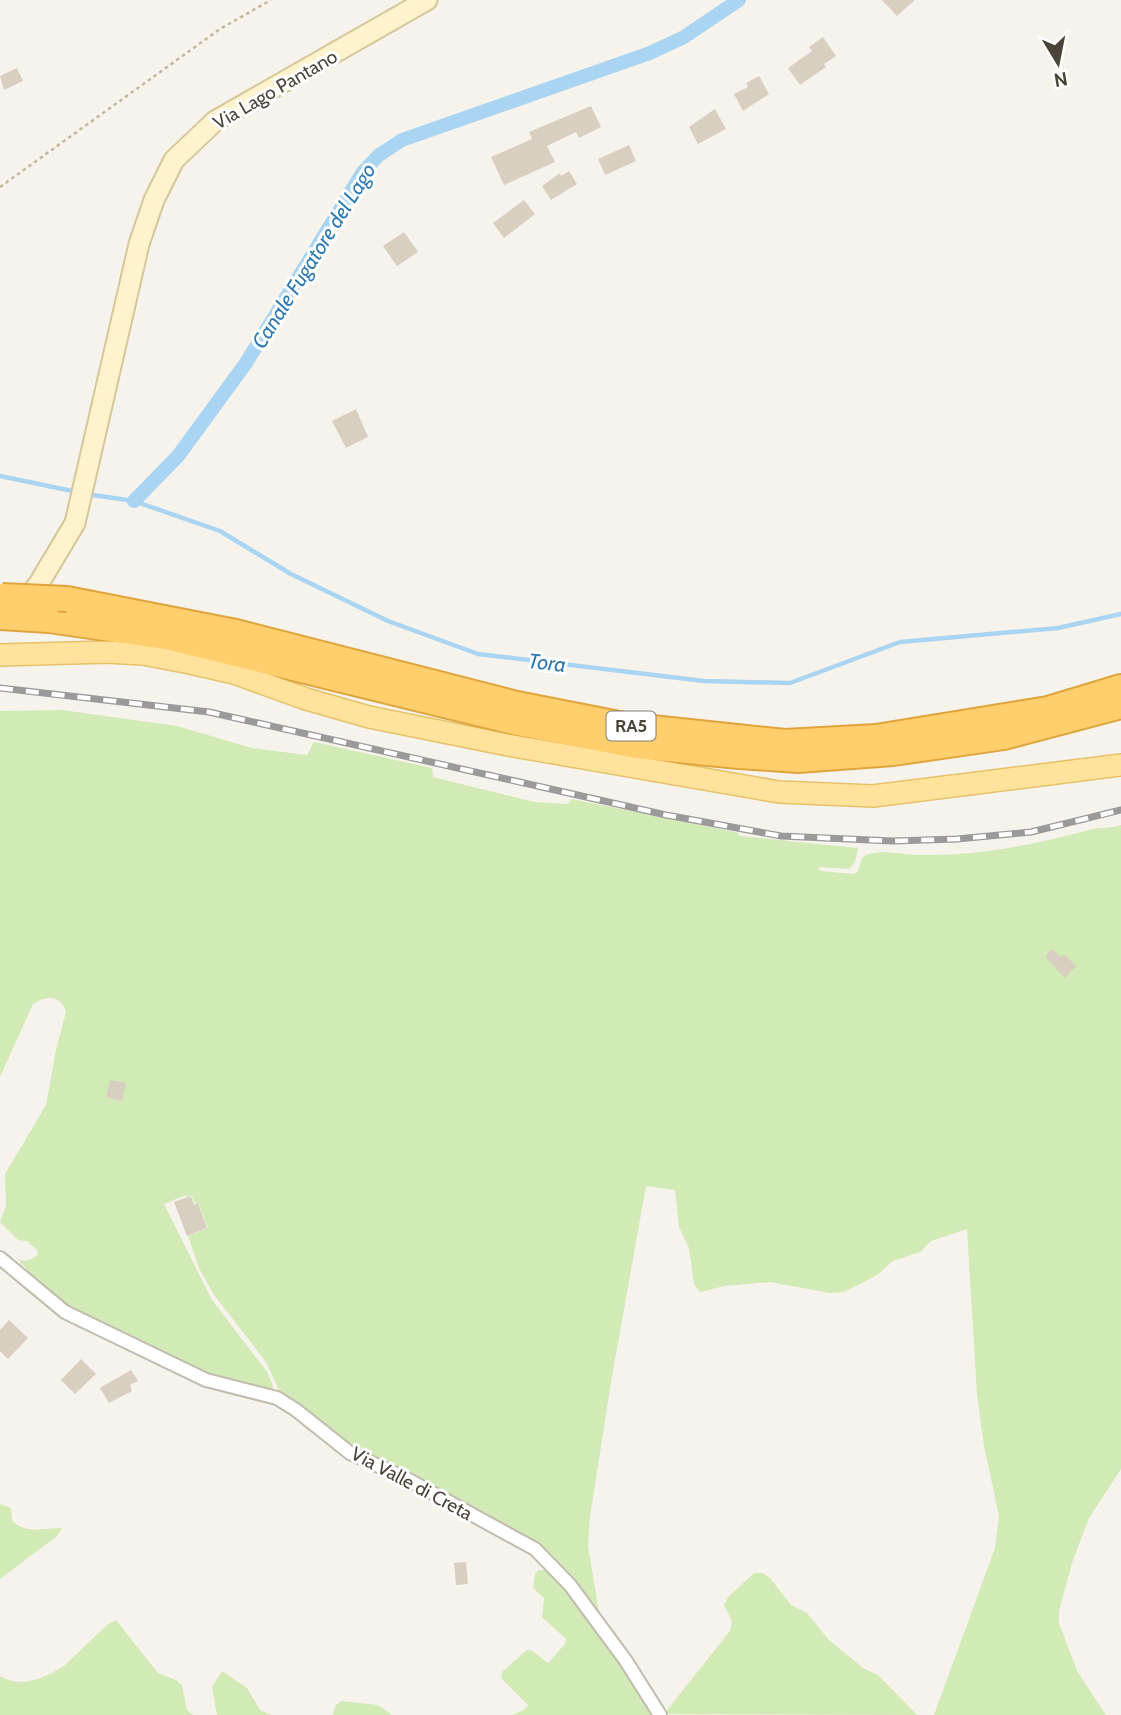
<svg xmlns="http://www.w3.org/2000/svg" width="1121" height="1715" font-family="Cabin,sans-serif">
  <rect width="100%" height="100%" fill="#f6f3ec"/>
  <path fill="#d2eab5" d="M 62,710 L 177,726 L 252,748 L 307,755 L 314,742 L 432,768 L 433,777 L 534,802 L 568,804 L 572,799 L 739,833 L 739,836 L 858,848 L 855,862 L 849,869 L 818,867 L 821,871 L 854,874 L 858,871 L 862,858 C 874,847 904,855 919,855 C 978,856 1033,845 1089,830 C 1100,827 1110,829 1121,825 L 1121,1469 L 1089,1518 L 1073,1560 L 1059,1611 L 1059,1623 L 1077,1671 L 1106,1715 L 934,1715 L 995,1548 L 999,1516 L 984,1446 L 977,1395 L 967,1229 L 931,1241 L 920,1252 L 893,1261 L 877,1275 L 844,1292 L 830,1293 L 770,1282 L 725,1286 L 700,1292 L 694,1284 L 689,1248 L 679,1227 L 675,1190 L 646,1186 L 611,1382 L 590,1517 L 588,1546 L 601,1625 L 554,1566 L 361,1456 L 284,1401 L 266,1362 L 214,1295 L 199,1268 L 188,1236 L 208,1228 L 198,1202 L 195,1204 L 191,1195 L 187,1197 L 186,1195 L 164,1204 L 212,1300 L 267,1372 L 273,1386 L 272,1395 L 205,1380 L 70,1311 L 27,1277 L 26,1268 L 16,1258 C 24,1263 31,1261 38,1254 L 37,1250 L 27,1241 L 18,1240 L 0,1222 L 6,1205 L 5,1174 L 46,1105 L 56,1050 L 66,1012 C 61,994 46,996 33,1004 L 0,1077 L 0,711 Z
    M 0,1504 L 11,1508 L 12,1520 C 25,1535 45,1528 62,1528 L 57,1536 L 0,1579 Z
    M 539,1570 L 549,1570 L 587,1615 L 654,1715 L 512,1715 L 524,1710 L 528,1705 L 501,1678 L 502,1672 L 527,1650 L 531,1650 L 548,1663 L 565,1644 L 566,1639 L 542,1617 L 544,1598 L 533,1588 L 535,1574 Z
    M 754,1573 L 763,1573 L 770,1578 L 791,1605 L 807,1613 L 829,1640 L 863,1668 L 878,1675 L 917,1715 L 664,1714 L 730,1631 L 732,1621 L 724,1605 L 728,1597 Z
    M 116,1620 L 158,1673 L 176,1680 L 182,1685 L 187,1710 L 193,1715 L 0,1715 L 0,1676 C 22,1689 44,1678 64,1666 L 107,1625 Z
    M 222,1671 L 247,1688 L 260,1710 L 271,1715 L 217,1715 L 212,1687 Z
    M 341,1701 L 378,1705 L 392,1715 L 333,1715 L 335,1706 Z"/>
  <g fill="none" stroke-linecap="round" stroke-linejoin="round">
    <path stroke="#a9d4f2" stroke-width="4.5" d="M 0,476 L 77,492
      M 86,494 L 134,501 L 220,531 L 291,574 L 388,621 L 478,654 L 704,681 L 790,683 L 900,642 L 1058,628 L 1121,614"/>
    <path stroke="#a9d4f2" stroke-width="14" d="M 134,501 L 178,456 L 246,363 L 363,172 L 379,155 L 402,140 L 650,53 L 684,37 L 739,0"/>
  </g>
  <path fill="#d8cfc1" d="M 882,0 L 915,0 L 897,16 Z
    M 823,37 L 836,56 L 824,64 L 826,67 L 800,85 L 788,68 L 812,51 L 809,47 Z
    M 17,68 L 23,81 L 4,90 L 0,76 Z
    M 759,76 L 769,94 L 743,111 L 734,94 L 748,87 L 746,83 Z
    M 591,106 L 601,127 L 579,138 L 576,132 L 547,146 L 555,162 L 504,185 L 491,157 L 532,139 L 529,132 Z
    M 715,109 L 726,129 L 698,144 L 689,127 Z
    M 629,145 L 636,161 L 605,175 L 598,159 Z
    M 569,171 L 577,184 L 551,200 L 542,186 L 560,173 L 561,176 Z
    M 524,200 L 535,214 L 504,238 L 493,223 Z
    M 404,232 L 418,252 L 397,266 L 383,246 Z
    M 356,409 L 368,437 L 346,448 L 332,421 Z
    M 1052,949 L 1061,957 L 1064,954 L 1076,966 L 1065,978 L 1045,957 Z
    M 110,1080 L 126,1083 L 122,1101 L 106,1097 Z
    M 191,1196 L 194,1205 L 198,1203 L 207,1228 L 187,1236 L 174,1202 Z
    M 9,1320 L 28,1338 L 8,1359 L 0,1351 L 0,1330 Z
    M 81,1359 L 96,1374 L 75,1394 L 61,1380 Z
    M 131,1370 L 138,1381 L 130,1385 L 132,1391 L 109,1403 L 100,1388 Z
    M 466,1562 L 468,1584 L 456,1585 L 454,1563 Z"/>
  <g fill="none" stroke-linecap="round" stroke-linejoin="round">
    <g stroke="#c2bbae" stroke-width="16">
      <path id="street" d="M 0,1258 L 65,1312 L 206,1380 L 277,1398 L 296,1410 L 350,1453 L 407,1479 L 535,1549 L 570,1585 L 626,1661 L 660,1715"/>
    </g>
    <g stroke="#d6c79b" stroke-width="23">
      <path id="secondary" d="M 21,605 L 38,585 L 75,523 L 139,244 L 154,200 L 174,160 L 215,121 L 427,0"/>
    </g>
    <g stroke="#e6c16a" stroke-width="24">
      <path id="primary" d="M 0,655 L 107,652 L 143,654 L 190,663 L 234,673 L 306,699 L 369,717 L 508,745 L 779,792 L 873,796 L 1121,765"/>
    </g>
    <g stroke="#e0a43c" stroke-width="28">
      <path id="highway" d="M 67,599 L 236,632 L 517,704 L 624,725 L 785,742 L 876,737 L 1048,709 L 1121,687
        M 49,620 L 167,637 L 518,723 L 636,746 L 739,756 L 798,760 L 893,753 L 1004,737 L 1121,706"/>
    </g>
    <path stroke="#c4b79f" stroke-width="2.5" stroke-dasharray="3.5 3.5" stroke-linecap="butt" d="M 0,187 L 220,29 L 271,0"/>
    <use href="#street" stroke="#fff" stroke-width="12"/>
    <use href="#secondary" stroke="#fff3cd" stroke-width="19"/>
    <use href="#primary" stroke="#ffe39c" stroke-width="21"/>
    <use href="#highway" stroke="#ffcf6e" stroke-width="24"/>
    <g stroke="#9a9a9a" stroke-width="7">
      <path id="rail" d="M 0,688 L 209,712 L 666,815 L 781,836 L 893,841 L 957,839 L 1031,832 L 1121,810"/>
    </g>
    <use href="#rail" stroke="#fff" stroke-width="4.5" stroke-dasharray="13" stroke-linecap="butt"/>
    <g stroke="#e0a43c" stroke-width="28" stroke-linecap="butt">
      <path id="highway-bridge" d="M 2,596 L 67,599
        M 0,617 L 49,620"/>
    </g>
    <use href="#highway-bridge" stroke="#ffcf6e" stroke-width="24"/>
  </g>
  <g text-anchor="middle" stroke-width="6" stroke-linejoin="round" paint-order="stroke">
    <rect fill="#fff" stroke="#817c74" stroke-width="2" x="606.5" y="711.5" width="49" height="29" rx="5"/>
    <g font-size="18" font-weight="bold" fill="#4b4439">
      <text x="631" y="732">RA5</text>
    </g>
    <g font-size="19" fill="#4b4439" stroke="#fff">
      <text transform="translate(275 89) rotate(-30)" y="7">Via Lago Pantano</text>
      <text transform="translate(412 1483) rotate(28)" y="7">Via Valle di Creta</text>
    </g>
    <g font-size="21" font-style="italic" fill="#2e7ab2" stroke="#fff">
      <text transform="translate(314 256) rotate(-58)" y="7">Canale Fugatore del Lago</text>
      <text transform="translate(547 663) rotate(7)" y="7">Tora</text>
    </g>
  </g>
  <g transform="translate(1058 63) rotate(170)" stroke="#ffffff" stroke-width="5" paint-order="stroke">
  <path d="M0-5L12 26L0 18L-12 26Z" fill="#4b4439"/>
  <text y="-10" font-size="19" font-weight="bold" text-anchor="middle" fill="#4b4439">N</text>
  </g>
</svg>
